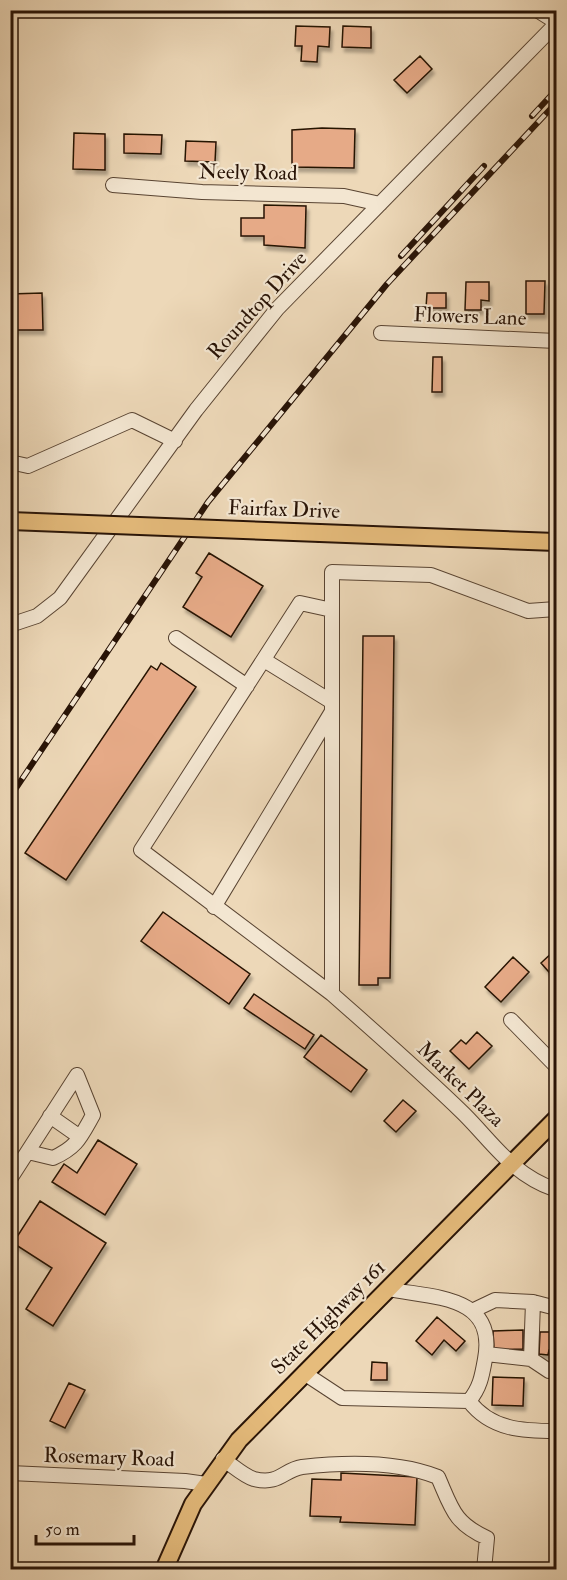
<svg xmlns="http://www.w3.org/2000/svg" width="567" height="1580" font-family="'IM FELL Double Pica',serif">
  <defs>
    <filter id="shadow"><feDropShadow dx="2.5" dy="4.5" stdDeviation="1.5" flood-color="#0004"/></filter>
  </defs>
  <rect width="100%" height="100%" fill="#edd8b8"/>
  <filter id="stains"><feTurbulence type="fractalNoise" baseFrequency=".00333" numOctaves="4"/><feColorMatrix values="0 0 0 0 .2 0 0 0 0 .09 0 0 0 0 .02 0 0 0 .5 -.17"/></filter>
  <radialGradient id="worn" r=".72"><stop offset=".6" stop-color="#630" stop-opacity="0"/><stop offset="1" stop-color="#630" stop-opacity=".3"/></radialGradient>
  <path fill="#e6aa87" stroke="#281306" stroke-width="1.5" filter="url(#shadow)" d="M 296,26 L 330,27 L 329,47 L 318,46 L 317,62 L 301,61 L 302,46 L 295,46 Z
    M 343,26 L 371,27 L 371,48 L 342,47 Z
    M 420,56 L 432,69 L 407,93 L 394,80 Z
    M 322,128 L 355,129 L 354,168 L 292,167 L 292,130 Z
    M 74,133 L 105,134 L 105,170 L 73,169 Z
    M 124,134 L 162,135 L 161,154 L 124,153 Z
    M 186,141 L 216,142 L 215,162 L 185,161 Z
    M 264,205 L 306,206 L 305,248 L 264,245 L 264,236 L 241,236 L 241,218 L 264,218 Z
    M 526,281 L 545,281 L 544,314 L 526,314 Z
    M 466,282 L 489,282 L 489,301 L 481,300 L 481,310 L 465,310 Z
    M 42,293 L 43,330 L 10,330 L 10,294 Z
    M 427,293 L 446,293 L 446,308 L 426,308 Z
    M 433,357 L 442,357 L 442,392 L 432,392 Z
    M 209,553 L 263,586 L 231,637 L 183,607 L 202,577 L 196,573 Z
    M 363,636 L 394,636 L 390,978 L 378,978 L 378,985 L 359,985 Z
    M 161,663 L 196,687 L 66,880 L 25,853 L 151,666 L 157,670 Z
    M 163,912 L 250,974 L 229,1004 L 141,941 Z
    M 555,950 L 556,952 L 556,980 L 541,963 Z
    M 513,957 L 529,972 L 501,1002 L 485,987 Z
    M 254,994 L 314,1035 L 305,1049 L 244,1008 Z
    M 477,1032 L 492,1046 L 469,1069 L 450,1051 L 461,1040 L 466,1044 Z
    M 321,1035 L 367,1070 L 351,1092 L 304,1057 Z
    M 403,1100 L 416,1111 L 396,1132 L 384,1121 Z
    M 98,1140 L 137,1164 L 105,1215 L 52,1182 L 64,1164 L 77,1173 Z
    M 40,1201 L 106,1243 L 53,1326 L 26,1309 L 52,1268 L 13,1243 Z
    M 437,1317 L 465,1341 L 456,1351 L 444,1340 L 432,1355 L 416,1341 Z
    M 523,1330 L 523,1349 L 494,1350 L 493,1331 Z
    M 540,1332 L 556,1332 L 556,1350 L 549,1350 L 548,1355 L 539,1354 Z
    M 372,1362 L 387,1363 L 387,1380 L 371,1380 Z
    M 493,1377 L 524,1378 L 523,1406 L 492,1405 Z
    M 69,1383 L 85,1390 L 65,1428 L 50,1421 Z
    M 341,1473 L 417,1477 L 415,1525 L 340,1522 L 341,1517 L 310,1516 L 312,1479 L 341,1480 Z
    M 556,1481 L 556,1570 L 555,1570 Z"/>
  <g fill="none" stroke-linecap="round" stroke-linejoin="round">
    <g stroke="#594432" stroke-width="16">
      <path id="minor" d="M 537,10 L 556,22
        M 113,185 L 202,192 L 344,196 L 380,204
        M 381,333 L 556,341
        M 10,462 L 28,466 L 132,420 L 175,441
        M 556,609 L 528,611 L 431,575 L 332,572 L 332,994 C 376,1033 421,1072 464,1114 C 494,1144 512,1174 554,1189 L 556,1187
        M 10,625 L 37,616 L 60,598 L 196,410 L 277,309 L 556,24
        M 176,638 L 247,686
        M 264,660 L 332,702
        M 214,907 L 331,713
        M 332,994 L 141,850 L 300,603 L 332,610
        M 511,1020 L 556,1066
        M 50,1116 L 80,1137
        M 28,1152 L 53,1158 C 77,1147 80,1138 93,1115 L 77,1075
        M 10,1179 L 77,1075
        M 474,1310 L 495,1300 L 533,1302 L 556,1308
        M 486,1354 L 531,1359 L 549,1371 L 556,1371
        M 531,1359 L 533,1302
        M 304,1373 L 342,1398 L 469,1401 C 480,1388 482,1376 485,1359 C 497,1294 432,1298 388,1289
        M 469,1401 C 491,1430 523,1431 556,1431
        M 223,1459 C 232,1465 244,1476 254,1479 C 280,1485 283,1470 302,1467 C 346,1462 397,1461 438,1477 C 452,1509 454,1523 487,1538 L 484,1570
        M 10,1473 L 185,1481 L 206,1484"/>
    </g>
    <g stroke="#281306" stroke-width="20">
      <path id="major" d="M 320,533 L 556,542
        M 164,1570 L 193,1504 L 239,1440 L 556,1119"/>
    </g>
    <use href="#minor" stroke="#f3e6d1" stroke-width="14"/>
    <use href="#major" stroke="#e6bc7c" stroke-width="16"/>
    <g stroke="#281306" stroke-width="6">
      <path id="rail" d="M 532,116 L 556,90
        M 401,256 L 484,166
        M 10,797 L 208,502 L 387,284 L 556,103"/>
    </g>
    <use href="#rail" stroke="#f3e6d1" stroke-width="4" stroke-dasharray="11" stroke-linecap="butt"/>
    <g stroke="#281306" stroke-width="20" stroke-linecap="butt">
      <path id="major-bridge" d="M 10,521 L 320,533"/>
    </g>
    <use href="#major-bridge" stroke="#e6bc7c" stroke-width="16"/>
  </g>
  <g text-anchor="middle" stroke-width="4.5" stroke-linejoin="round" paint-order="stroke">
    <g font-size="21" fill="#281306" stroke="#f3e6d1">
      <text transform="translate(248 172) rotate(1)" y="7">Neely Road</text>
      <text transform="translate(257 305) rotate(-48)" y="7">Roundtop Drive</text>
      <text transform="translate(470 316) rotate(2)" y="7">Flowers Lane</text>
      <text transform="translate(284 509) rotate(2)" y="7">Fairfax Drive</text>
      <text transform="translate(461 1084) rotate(44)" y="7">Market Plaza</text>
      <text transform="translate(328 1317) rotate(-45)" y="7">State Highway 161</text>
      <text transform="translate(109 1457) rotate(2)" y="7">Rosemary Road</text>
    </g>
  </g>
  <rect width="567" height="1580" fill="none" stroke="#edd8b8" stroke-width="36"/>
  <rect x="12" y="12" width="543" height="1556" fill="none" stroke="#281306" stroke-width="3"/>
  <rect x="18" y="18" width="531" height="1544" fill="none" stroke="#281306" stroke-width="1.5"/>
  <path d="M36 1535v9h98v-9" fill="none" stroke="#281306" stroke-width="3"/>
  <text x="45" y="1535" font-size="18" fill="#281306" stroke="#f3e6d1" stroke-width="4.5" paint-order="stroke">50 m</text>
  <rect width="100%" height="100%" filter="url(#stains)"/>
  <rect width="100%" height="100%" fill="url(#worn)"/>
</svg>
